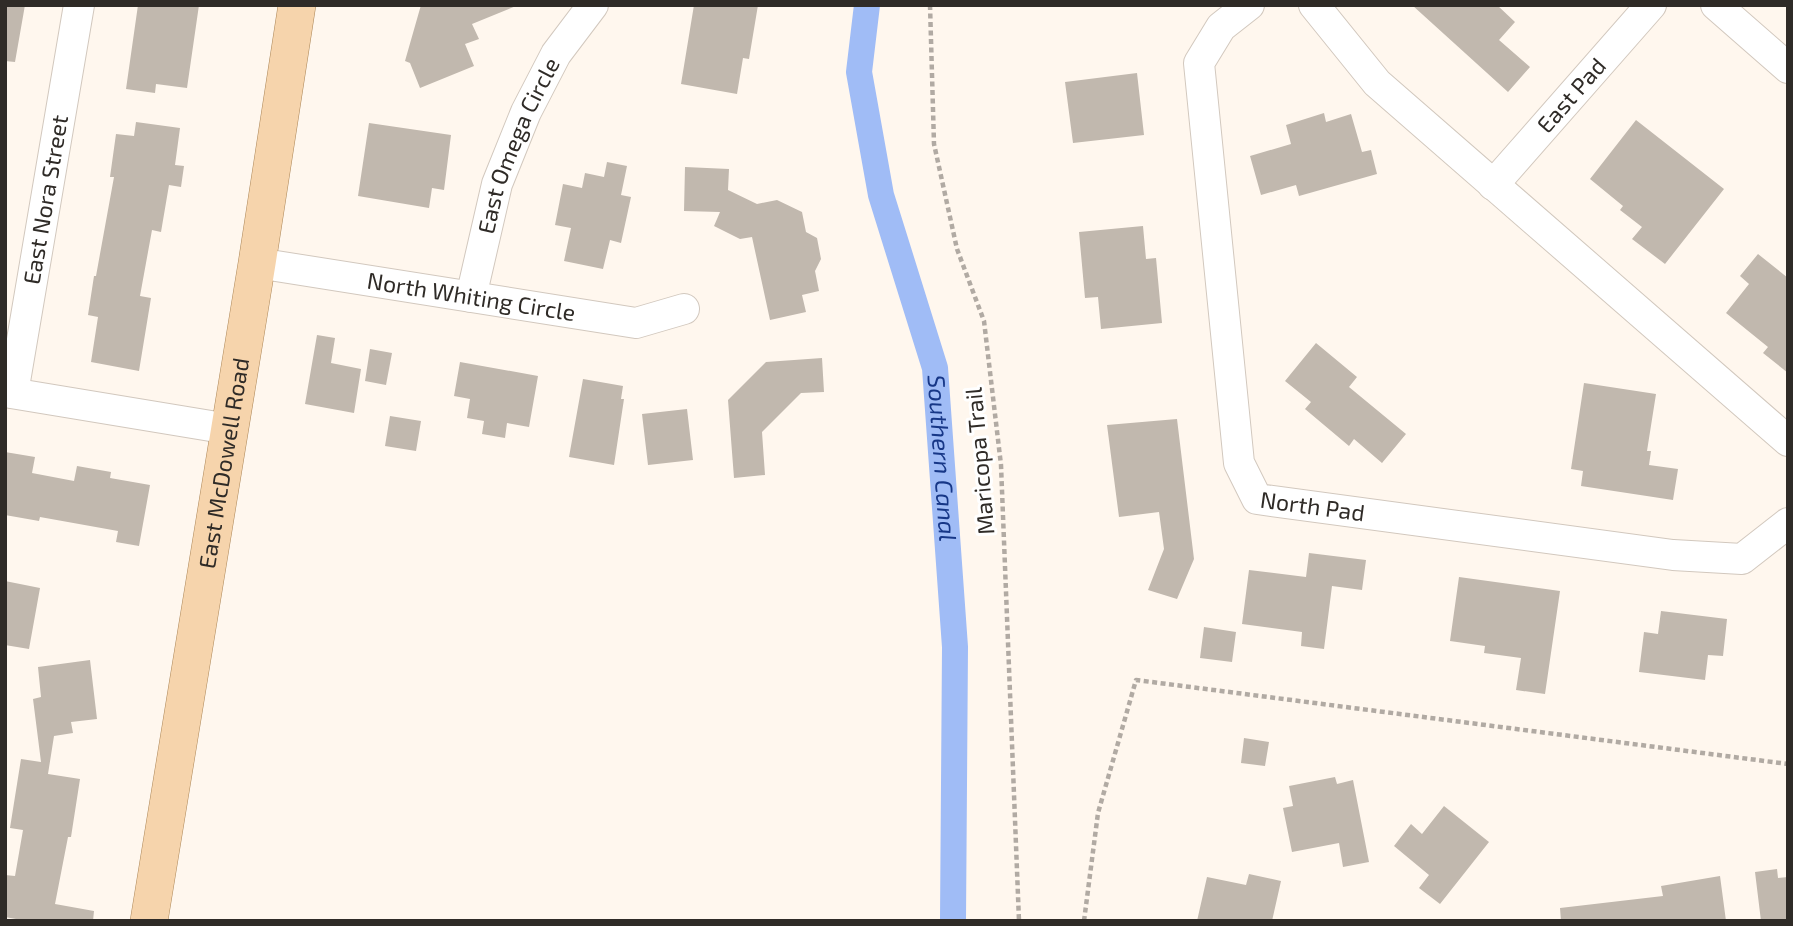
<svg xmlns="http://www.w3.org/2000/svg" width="1793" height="926" font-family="'Exo 2',sans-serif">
  <rect width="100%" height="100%" fill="#fff7ee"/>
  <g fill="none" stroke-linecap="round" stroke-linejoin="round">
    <path stroke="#a0bcf6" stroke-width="26" id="s1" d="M 867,5 L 859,72 L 881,195 L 935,368 L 955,647 L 953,921"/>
  </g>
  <path fill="#c1b8ae" d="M 5,5 L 25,5 L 15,62 L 5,61 Z
    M 138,5 L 199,5 L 187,88 L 156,84 L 155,93 L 126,89 Z
    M 421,5 L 516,5 L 516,6 L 472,24 L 479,39 L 465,44 L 474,66 L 420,88 L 410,63 L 405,61 Z
    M 694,5 L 758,5 L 749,59 L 743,58 L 737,94 L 681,84 Z
    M 1412,5 L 1497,5 L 1515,22 L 1499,40 L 1530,67 L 1508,92 Z
    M 1137,73 L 1144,135 L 1073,143 L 1065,82 Z
    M 1324,113 L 1326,122 L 1351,114 L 1362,152 L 1371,150 L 1377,174 L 1299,196 L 1296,185 L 1261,195 L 1250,156 L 1291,144 L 1286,125 Z
    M 1636,120 L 1724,189 L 1665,264 L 1632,239 L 1642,227 L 1620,210 L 1623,206 L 1590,179 Z
    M 136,122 L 180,128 L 175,165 L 184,166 L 181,187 L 169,185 L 161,232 L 152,230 L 140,296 L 151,298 L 139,371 L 91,362 L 98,317 L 88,315 L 94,276 L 96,276 L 114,177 L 110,177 L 116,134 L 134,136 Z
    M 369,123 L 451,135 L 444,190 L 432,188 L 429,208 L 358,196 Z
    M 607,162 L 627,166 L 621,195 L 631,197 L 621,243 L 610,240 L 603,269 L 564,261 L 571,228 L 555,225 L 563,184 L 582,188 L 585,173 L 604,177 Z
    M 685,167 L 729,169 L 728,190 L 757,204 L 777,200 L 802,212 L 806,232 L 817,238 L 821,259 L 815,271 L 819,291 L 802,295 L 806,312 L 770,320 L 752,237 L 740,239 L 714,226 L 720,212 L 684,211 Z
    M 1143,226 L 1146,259 L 1156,258 L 1162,323 L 1101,329 L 1098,297 L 1085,298 L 1079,232 Z
    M 1758,254 L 1788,278 L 1788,373 L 1763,353 L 1768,347 L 1726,313 L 1749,284 L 1740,276 Z
    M 317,335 L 335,338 L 331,363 L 361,369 L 354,413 L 305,404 Z
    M 1316,343 L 1357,377 L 1349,387 L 1406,434 L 1382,463 L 1354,439 L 1349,446 L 1305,409 L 1311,402 L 1285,381 Z
    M 370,349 L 392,353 L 386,385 L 365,381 Z
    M 822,358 L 824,392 L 801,393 L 762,432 L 765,475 L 734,478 L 728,400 L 766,362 Z
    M 460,362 L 538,376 L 529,427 L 507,423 L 505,438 L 482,434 L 484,421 L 467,418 L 470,399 L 454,396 Z
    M 583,379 L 623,386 L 621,399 L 624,399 L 614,465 L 569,457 Z
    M 1584,383 L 1656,394 L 1647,451 L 1651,451 L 1649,465 L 1678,469 L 1673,500 L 1581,486 L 1583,471 L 1571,469 Z
    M 687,409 L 693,460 L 648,465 L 642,414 Z
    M 390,416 L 421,421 L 416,451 L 385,446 Z
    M 1177,419 L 1194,559 L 1177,599 L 1148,590 L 1164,549 L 1159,512 L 1119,517 L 1107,425 Z
    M 5,452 L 35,457 L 32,473 L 74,481 L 77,466 L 111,472 L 110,478 L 150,485 L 139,546 L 116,542 L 118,531 L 40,517 L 39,521 L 5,515 Z
    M 1309,553 L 1366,560 L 1362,590 L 1332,586 L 1324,649 L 1301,646 L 1302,632 L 1242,624 L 1249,570 L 1306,577 Z
    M 1459,577 L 1560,591 L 1545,694 L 1516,690 L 1521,658 L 1484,653 L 1485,646 L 1450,641 Z
    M 5,581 L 40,588 L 29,649 L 5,645 Z
    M 1661,611 L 1727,619 L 1723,656 L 1708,655 L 1705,680 L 1639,672 L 1644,632 L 1658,634 Z
    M 1204,627 L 1236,632 L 1232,662 L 1200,658 Z
    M 90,660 L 97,719 L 71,722 L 73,733 L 54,736 L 48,774 L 80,779 L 71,837 L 68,837 L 55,904 L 94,911 L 93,921 L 27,921 L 5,917 L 5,875 L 15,876 L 23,830 L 10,828 L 21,759 L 41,762 L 33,699 L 41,697 L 38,667 Z
    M 1244,738 L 1269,742 L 1265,766 L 1241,763 Z
    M 1335,777 L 1337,784 L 1353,780 L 1369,862 L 1343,867 L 1339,843 L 1292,852 L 1283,808 L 1293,806 L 1289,786 Z
    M 1444,806 L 1489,842 L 1440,904 L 1419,888 L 1429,875 L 1394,846 L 1411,824 L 1422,834 Z
    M 1777,869 L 1778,878 L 1788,877 L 1788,921 L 1761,921 L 1755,872 Z
    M 1249,874 L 1281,881 L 1272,921 L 1197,921 L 1207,877 L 1246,885 Z
    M 1720,876 L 1726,921 L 1561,921 L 1560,908 L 1663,896 L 1661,886 Z"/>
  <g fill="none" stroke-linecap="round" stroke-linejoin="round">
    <g stroke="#d2c8be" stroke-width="32">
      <g id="minor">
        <path id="s2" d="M 1249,5 L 1221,27 L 1199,63 L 1239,463 L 1257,499 L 1673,555 L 1742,559 L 1788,523"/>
        <path d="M 1314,5 L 1377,83 L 1788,441"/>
        <path d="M 1716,5 L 1788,68"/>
        <path id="s3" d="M 1493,185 L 1651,5"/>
        <path id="s4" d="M 257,263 L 636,323 L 684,309"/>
        <path id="s5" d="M 471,297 L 497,184 L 526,112 L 556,54 L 593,5"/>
        <path d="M 5,392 L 229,429"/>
        <path id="s6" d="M 13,393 L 79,5"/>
      </g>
    </g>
    <g stroke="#ac8759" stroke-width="38">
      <g id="major">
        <path id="s7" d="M 149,921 L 257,263 L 297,5"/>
      </g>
    </g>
    <path stroke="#b1aaa3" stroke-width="4.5" stroke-dasharray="5 3.5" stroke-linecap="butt" d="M 930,5 L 934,144 L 957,249 L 984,321 L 1001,465 L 1019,921
      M 1084,921 L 1098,813 L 1136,680 L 1788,764"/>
    <use href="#minor" stroke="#fff" stroke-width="30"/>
    <use href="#major" stroke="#f6d4ac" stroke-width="37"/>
  </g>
  <g text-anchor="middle" stroke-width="6" stroke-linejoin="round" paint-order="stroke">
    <g font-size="23" fill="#2f2b27" stroke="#fff">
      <text dy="8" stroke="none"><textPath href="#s3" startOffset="119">East Pad</textPath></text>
      <text dy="8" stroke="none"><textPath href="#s5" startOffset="159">East Omega Circle</textPath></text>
      <text dy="8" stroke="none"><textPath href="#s6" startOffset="196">East Nora Street</textPath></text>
      <text dy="8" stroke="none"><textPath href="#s4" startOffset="217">North Whiting Circle</textPath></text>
      <text transform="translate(980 461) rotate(-95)" y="8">Maricopa Trail</text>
      <text dy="8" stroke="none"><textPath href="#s7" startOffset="464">East McDowell Road</textPath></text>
      <text dy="8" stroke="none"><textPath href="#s2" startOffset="576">North Pad</textPath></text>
    </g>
    <g font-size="24" font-style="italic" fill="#173787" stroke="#fff">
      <text dy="8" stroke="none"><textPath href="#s1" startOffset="464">Southern Canal</textPath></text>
    </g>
  </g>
  <rect width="1793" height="926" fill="none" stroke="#2f2b27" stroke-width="14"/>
</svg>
